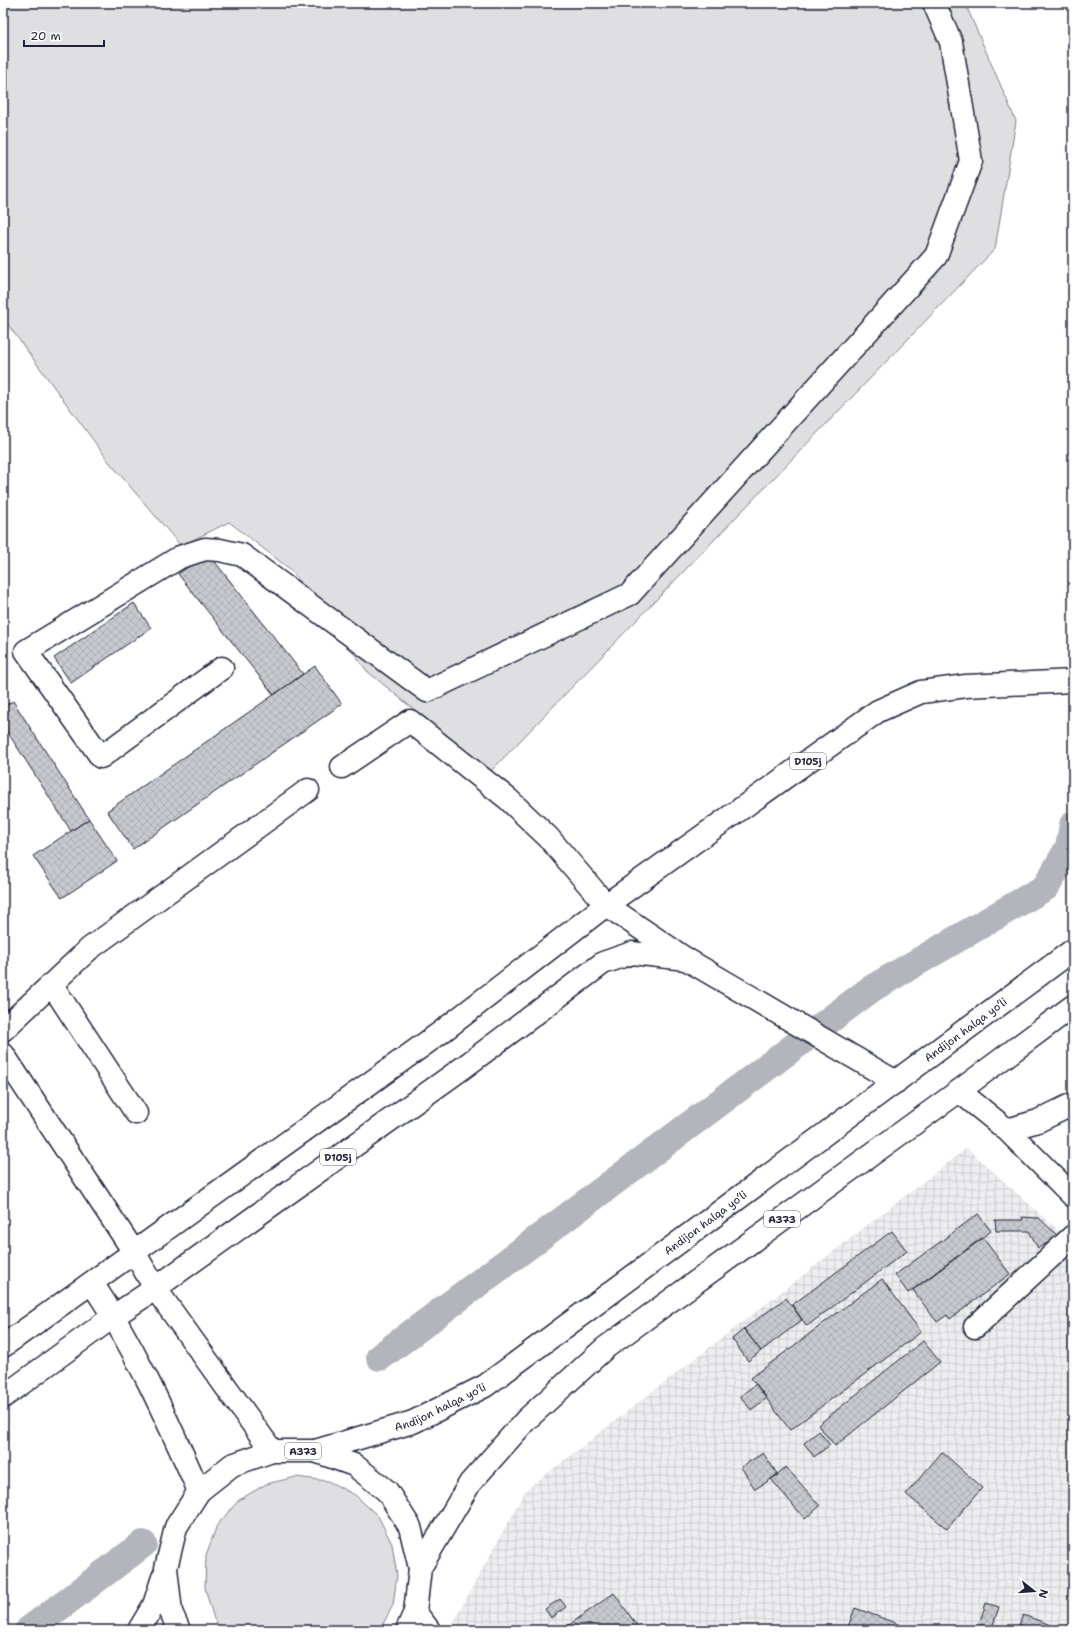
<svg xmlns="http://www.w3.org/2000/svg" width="1076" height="1633" font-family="'Shantell Sans',sans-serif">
  <defs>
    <pattern id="industrial-grid" width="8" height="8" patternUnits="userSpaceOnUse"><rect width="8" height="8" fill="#eeeef1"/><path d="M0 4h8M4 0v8" fill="none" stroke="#ccccd0"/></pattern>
    <pattern id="building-cross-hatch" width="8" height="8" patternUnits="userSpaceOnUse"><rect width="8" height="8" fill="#c8c8cf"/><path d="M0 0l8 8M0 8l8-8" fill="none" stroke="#acacb3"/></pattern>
  </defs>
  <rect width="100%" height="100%" fill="#fff"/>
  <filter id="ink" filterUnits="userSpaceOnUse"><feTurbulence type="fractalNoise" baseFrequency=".025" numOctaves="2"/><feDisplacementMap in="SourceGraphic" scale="8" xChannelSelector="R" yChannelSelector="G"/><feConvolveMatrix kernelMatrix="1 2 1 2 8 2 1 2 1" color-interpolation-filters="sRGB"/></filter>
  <g filter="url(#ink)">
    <path fill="url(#industrial-grid)" d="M 967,1148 L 1073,1244 L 1073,1630 L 449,1630 L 526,1490 Z"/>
    <path fill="#dfdfe2" stroke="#80808e" d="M 3,3 L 965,3 L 1016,121 L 995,249 L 490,772 L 367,671 L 291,570 L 229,522 L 181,546 L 110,463 L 3,318 Z
      M 296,1477 L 328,1481 L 355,1495 L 378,1516 L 392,1544 L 397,1575 L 393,1605 L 380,1630 L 222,1630 L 214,1619 L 205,1588 L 206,1555 L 217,1525 L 239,1500 L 266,1484 Z"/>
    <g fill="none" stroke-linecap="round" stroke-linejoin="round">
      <path stroke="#b4b4bc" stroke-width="28" d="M 380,1357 L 871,989 L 1046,887 L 1069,847 L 1073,825
        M 29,1630 L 143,1544"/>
    </g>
    <path fill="url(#building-cross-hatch)" stroke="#22223b" d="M 208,553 L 303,674 L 274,695 L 178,574 Z
      M 134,603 L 151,628 L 71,683 L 54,658 Z
      M 315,666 L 342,704 L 133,849 L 107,811 Z
      M 13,701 L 89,819 L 71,831 L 3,725 L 3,707 Z
      M 89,819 L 117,861 L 62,898 L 33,856 Z
      M 978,1214 L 991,1231 L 908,1293 L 895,1275 Z
      M 1022,1217 L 1039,1218 L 1059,1237 L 1038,1248 L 1029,1231 L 996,1231 L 995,1220 L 1023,1220 Z
      M 892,1231 L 907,1251 L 807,1326 L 792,1305 Z
      M 983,1238 L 1010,1274 L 950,1319 L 947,1315 L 937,1322 L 913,1290 Z
      M 882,1279 L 921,1332 L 790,1430 L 751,1378 Z
      M 786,1298 L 802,1320 L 761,1351 L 744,1329 Z
      M 744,1329 L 761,1351 L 748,1361 L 732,1339 Z
      M 923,1341 L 940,1362 L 835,1446 L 818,1425 Z
      M 756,1384 L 767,1398 L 751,1410 L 740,1396 Z
      M 819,1431 L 830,1445 L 814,1457 L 804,1443 Z
      M 942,1452 L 982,1488 L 947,1529 L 906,1494 Z
      M 763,1453 L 778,1475 L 755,1489 L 741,1467 Z
      M 786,1467 L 820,1506 L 805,1519 L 771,1479 Z
      M 614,1593 L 640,1630 L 562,1630 Z
      M 560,1599 L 566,1607 L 551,1618 L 545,1609 Z
      M 986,1603 L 999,1607 L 992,1628 L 979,1624 Z
      M 855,1608 L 914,1630 L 847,1630 Z
      M 1023,1615 L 1065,1630 L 1017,1630 Z"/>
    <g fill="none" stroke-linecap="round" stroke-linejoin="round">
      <g stroke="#22223b" stroke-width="25">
        <path id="minor" d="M 222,668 L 101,757 L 26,651 L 180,557 L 205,549 L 220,550 L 242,555 L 427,691 L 630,594 L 936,256 L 971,161 L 951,42 L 934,3
          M 342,767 L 410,721 L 508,799 L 548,837 L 606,905
          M 52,985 L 136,1113
          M 3,1030 L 89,949 L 308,790
          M 3,1054 L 134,1252
          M 959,1091 L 1007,1130 L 1073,1196
          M 1007,1130 L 1038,1121 L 1073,1104
          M 975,1327 L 1073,1236"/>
      </g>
      <g stroke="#22223b" stroke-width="25">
        <path id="major" d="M 415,1612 L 429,1630"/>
      </g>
      <g stroke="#22223b" stroke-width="25">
        <g id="highway">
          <path d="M 606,905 L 686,959 L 896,1082"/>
          <path d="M 134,1252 L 155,1288 L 272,1451"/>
          <path d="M 92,1283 C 135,1347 167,1420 199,1491"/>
          <path d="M 3,1346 L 440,1033 L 606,905 L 878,711 L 921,692 L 966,686 L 1073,681"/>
          <path d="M 3,1397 L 114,1316 L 150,1292 L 464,1067 L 603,963 L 632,953 L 686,959"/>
          <path id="s1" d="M 315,1451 L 413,1422 L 485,1386 L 1073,950"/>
          <path d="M 420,1568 L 470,1483 L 526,1420 L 605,1348 L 959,1091 L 1073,1006"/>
          <path d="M 139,1630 L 154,1605 L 163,1577"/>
          <path d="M 179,1630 L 171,1612 L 166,1568 L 176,1527 L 199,1491 L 232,1465 L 272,1451 L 315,1451 L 354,1465 L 387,1491 L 410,1527 L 420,1568 L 415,1612 L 407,1630"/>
        </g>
      </g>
      <use href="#minor" stroke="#fff" stroke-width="22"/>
      <use href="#major" stroke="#fff" stroke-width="22"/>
      <use href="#highway" stroke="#fff" stroke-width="22"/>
    </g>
  </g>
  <g text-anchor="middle" stroke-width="3" stroke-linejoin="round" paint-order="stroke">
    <g fill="#fff" stroke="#646476" stroke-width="1">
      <rect x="790" y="753" width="36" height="16" rx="3"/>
      <rect x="320" y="1149" width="36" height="16" rx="3"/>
      <rect x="764" y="1211" width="36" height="16" rx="3"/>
      <rect x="285" y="1443" width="36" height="16" rx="3"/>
    </g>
    <g font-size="10" font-weight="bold" fill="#22223b">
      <text x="808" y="765">D105j</text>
      <text x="338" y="1161">D105j</text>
      <text x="782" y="1223">A373</text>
      <text x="303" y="1455">A373</text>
    </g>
    <g font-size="11" fill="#22223b" stroke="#fff">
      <text dy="4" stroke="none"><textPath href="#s1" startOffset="781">Andijon halqa yo‘li</textPath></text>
      <text dy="4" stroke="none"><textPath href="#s1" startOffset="457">Andijon halqa yo‘li</textPath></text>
      <text dy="4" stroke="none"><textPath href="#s1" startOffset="133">Andijon halqa yo‘li</textPath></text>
    </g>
  </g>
  <rect width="1076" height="1633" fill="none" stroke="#fff" stroke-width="16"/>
  <rect x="8" y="8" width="1060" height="1617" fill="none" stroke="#22223b" stroke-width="1.5" filter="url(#ink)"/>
  <g transform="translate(1034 1591) rotate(107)" stroke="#ffffff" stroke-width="3" paint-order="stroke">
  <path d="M0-3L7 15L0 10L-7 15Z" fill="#22223b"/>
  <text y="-6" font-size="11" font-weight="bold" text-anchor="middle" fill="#22223b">N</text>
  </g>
  <path d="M24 40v6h80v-6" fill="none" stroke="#22223b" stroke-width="2"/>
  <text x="30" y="40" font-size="12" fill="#22223b" stroke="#ffffff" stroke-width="3" paint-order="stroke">20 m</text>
</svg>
